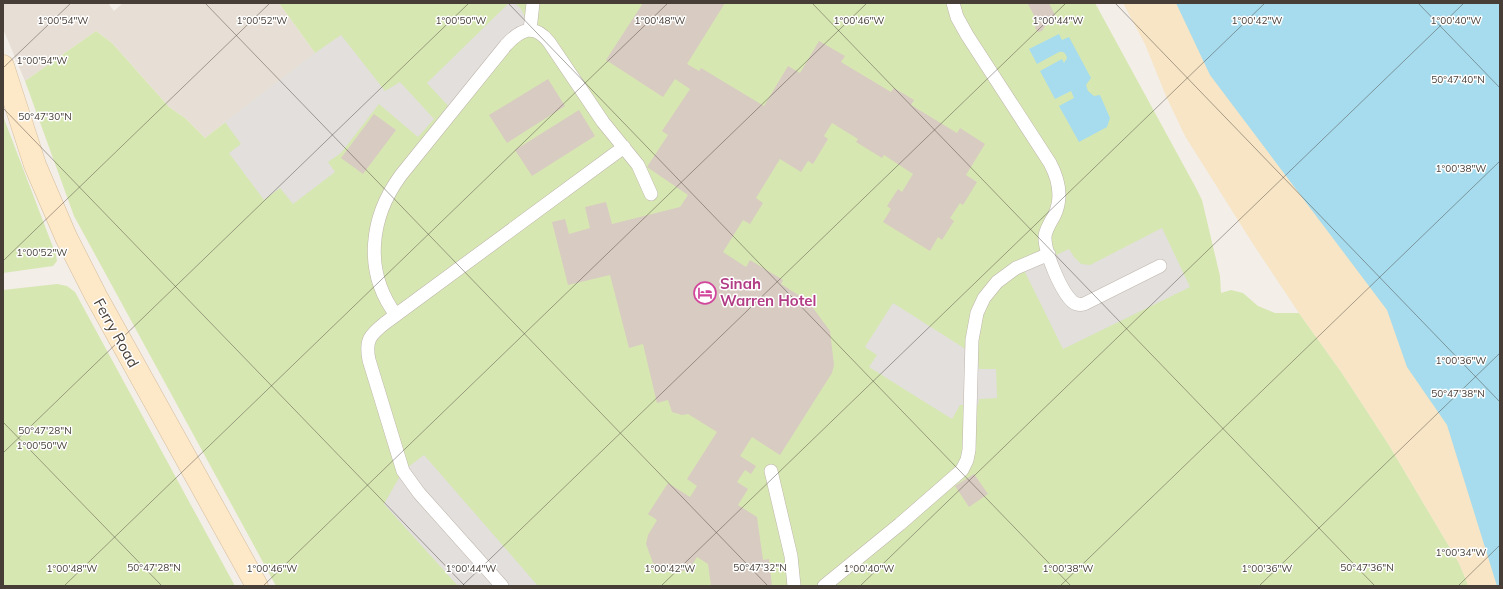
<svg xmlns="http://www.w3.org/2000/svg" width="1503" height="589" font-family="Mulish,sans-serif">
  <rect width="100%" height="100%" fill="#f3eee8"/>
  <path fill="#e7dfd6" d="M 3,3 L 108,3 L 114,11 L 123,3 L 279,3 L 315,53 L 205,138 L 185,118 L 169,107 L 112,43 L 96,31 L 25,81 L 3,29 Z"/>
  <path fill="#d7e7b2" d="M 279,3 L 1095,3 L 1196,188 L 1202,200 L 1220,276 L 1221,293 L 1231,290 L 1243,293 L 1258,306 L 1275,313 L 1299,313 L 1342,373 L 1389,445 L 1459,563 L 1467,582 L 1467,586 L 276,586 L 74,216 L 25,81 L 96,31 L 112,43 L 169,107 L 185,118 L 205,138 L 315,53 Z
    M 3,116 L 56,255 L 57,261 L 53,266 L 3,273 Z
    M 57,284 L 67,286 L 75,292 L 235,586 L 3,586 L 3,290 Z"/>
  <path fill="#f7e5c5" d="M 1123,3 L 1195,3 L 1426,350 L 1500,586 L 1467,586 L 1467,582 L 1459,563 L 1389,445 L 1342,373 L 1299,313 L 1253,244 L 1185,136 L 1166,96 L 1145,44 Z"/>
  <path fill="#e2dfdd" d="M 509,3 L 515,3 L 521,9 L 524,15 L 526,30 L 453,111 L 427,83 Z
    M 341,35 L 385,91 L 400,82 L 434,119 L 418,137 L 379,104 L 341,153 L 328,162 L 335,172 L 293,204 L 280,188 L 264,200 L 229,153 L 241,144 L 225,122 L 315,53 Z
    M 1162,228 L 1190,287 L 1063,349 L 1024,270 L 1069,249 L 1074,257 L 1081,264 L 1090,265 Z
    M 893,303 L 978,357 L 979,369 L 996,369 L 997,398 L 979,399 L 978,405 L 960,405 L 952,419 L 869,367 L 877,355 L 865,347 Z
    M 424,455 L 538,586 L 458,586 L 384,504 L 403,471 Z"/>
  <path fill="#a6dcee" d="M 1176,3 L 1500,3 L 1500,586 L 1497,586 L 1447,425 L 1407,367 L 1387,310 L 1210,75 Z
    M 1059,34 L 1062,40 L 1069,37 L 1091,78 L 1086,85 L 1088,91 L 1094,96 L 1100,95 L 1110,118 L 1107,127 L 1079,142 L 1059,106 L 1074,98 L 1071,91 L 1055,99 L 1040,71 L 1062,59 L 1064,63 L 1067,58 C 1066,54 1064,51 1059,52 L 1037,64 L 1029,49 Z"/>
  <path fill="#d8cbc1" d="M 643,3 L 725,3 L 687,64 L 699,71 L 701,68 L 764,106 L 788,66 L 800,73 L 819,41 L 845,56 L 841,62 L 891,92 L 894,88 L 914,100 L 911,105 L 957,133 L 960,128 L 985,144 L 966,175 L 977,182 L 963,205 L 960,203 L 950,218 L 954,221 L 942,240 L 938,237 L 930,251 L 883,222 L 891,209 L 887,206 L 898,189 L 902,192 L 913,174 L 884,155 L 882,158 L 856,142 L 858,139 L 832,123 L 824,136 L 828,139 L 813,164 L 808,161 L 801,172 L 780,159 L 756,198 L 763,203 L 750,224 L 743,220 L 723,252 L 746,267 L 750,260 L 783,280 L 781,284 L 808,301 L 830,331 L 834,365 L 832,373 L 780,455 L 752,437 L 740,456 L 756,466 L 751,474 L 745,470 L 737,482 L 748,489 L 738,505 L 757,517 L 763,560 L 769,559 L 772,586 L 711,586 L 708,564 L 697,557 L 692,565 L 683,571 L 668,572 L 653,563 L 646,544 L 648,535 L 657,520 L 648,514 L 668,483 L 690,497 L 697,486 L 687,479 L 717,432 L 688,414 L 682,415 L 672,412 L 668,400 L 657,403 L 643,344 L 629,348 L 610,275 L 568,285 L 552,222 L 565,219 L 569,234 L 590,228 L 585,207 L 606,202 L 612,224 L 680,207 L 688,195 L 647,167 L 668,135 L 662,131 L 690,89 L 675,79 L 663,97 L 606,60 Z
    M 1025,3 L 1049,3 L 1057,19 L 1046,25 L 1042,31 L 1038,32 L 1035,28 L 1037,21 L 1028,4 Z
    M 548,79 L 565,106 L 507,143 L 489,115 Z
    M 579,110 L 595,136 L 532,176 L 515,150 Z
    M 374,114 L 396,130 L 363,174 L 341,158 Z
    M 974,474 L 988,494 L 969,507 L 955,486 Z"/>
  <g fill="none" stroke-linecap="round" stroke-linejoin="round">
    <g stroke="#bfb5ab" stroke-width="14">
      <path id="lane" d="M 953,3 L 957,17 L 967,35 L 1050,163 C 1059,180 1063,198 1054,216 C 1050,223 1046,229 1045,236 C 1044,251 1061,292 1073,302 C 1077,305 1080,305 1084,304 L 1160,266
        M 530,30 L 533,3
        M 396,315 C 363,271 370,217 401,175 L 506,45 C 521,29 534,23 549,42 L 603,122 L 638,165 L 651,194
        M 771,471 L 791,556 L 794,586
        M 502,586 L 419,493 L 403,471 L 369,360 C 365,340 370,335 385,323 L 624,147
        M 824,586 L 900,524 L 962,470 L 967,460 L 969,450 L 972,340 L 977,313 L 984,298 L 997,282 L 1016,268 L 1049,254"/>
    </g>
    <g stroke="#d5bd9b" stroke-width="23">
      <path id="secondary" d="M 3,66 L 35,165 L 66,237 L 96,296 L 257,586"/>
    </g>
    <use href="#lane" stroke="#fff" stroke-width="13"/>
    <use href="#secondary" stroke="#fde8c8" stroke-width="22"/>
  </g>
  <path fill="none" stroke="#473e37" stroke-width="1" stroke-opacity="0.45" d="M 205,3 L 768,586M 508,3 L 1071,586M 812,3 L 1375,586M 1115,3 L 1500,402M 1418,3 L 1500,88M 3,68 L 71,3M 3,108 L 465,586M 3,261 L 270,3M 3,422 L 162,586M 3,453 L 469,3M 64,586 L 668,3M 263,586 L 867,3M 462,586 L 1066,3M 661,586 L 1265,3M 860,586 L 1464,3M 1060,586 L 1500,161M 1259,586 L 1500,353M 1458,586 L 1500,545"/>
  <defs>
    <g id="hotel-ring" transform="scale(1.15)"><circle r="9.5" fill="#fff" stroke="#d1479c" stroke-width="1.5"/><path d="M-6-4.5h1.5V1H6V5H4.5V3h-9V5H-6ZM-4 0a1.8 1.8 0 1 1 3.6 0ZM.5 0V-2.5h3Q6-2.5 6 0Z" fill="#d1479c"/></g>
  </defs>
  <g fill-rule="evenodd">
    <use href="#hotel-ring" x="705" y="293"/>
  </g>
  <g text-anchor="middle" stroke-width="3" stroke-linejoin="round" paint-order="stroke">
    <g font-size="15" font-weight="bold" fill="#b23c85" stroke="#fff" text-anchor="start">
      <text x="720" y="289">Sinah<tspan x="720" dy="17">Warren Hotel</tspan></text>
    </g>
    <g font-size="15" fill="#473e37" stroke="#fff">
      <text transform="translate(116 333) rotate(61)" y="5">Ferry Road</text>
    </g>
  </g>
  <g font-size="10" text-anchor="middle" fill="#473e37" stroke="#fff" stroke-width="3" stroke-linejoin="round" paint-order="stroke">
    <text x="63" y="24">1°00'54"W</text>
    <text x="262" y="24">1°00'52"W</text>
    <text x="461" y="24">1°00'50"W</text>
    <text x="660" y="24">1°00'48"W</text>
    <text x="859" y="24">1°00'46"W</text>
    <text x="1058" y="24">1°00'44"W</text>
    <text x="1257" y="24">1°00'42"W</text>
    <text x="1456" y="24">1°00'40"W</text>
    <text x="42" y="64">1°00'54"W</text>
    <text x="1458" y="83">50°47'40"N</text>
    <text x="45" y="120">50°47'30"N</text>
    <text x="1461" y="172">1°00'38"W</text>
    <text x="42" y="256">1°00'52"W</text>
    <text x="1461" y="364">1°00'36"W</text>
    <text x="1458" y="397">50°47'38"N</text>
    <text x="45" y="434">50°47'28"N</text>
    <text x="42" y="449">1°00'50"W</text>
    <text x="1461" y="556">1°00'34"W</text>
    <text x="154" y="571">50°47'28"N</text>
    <text x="760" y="571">50°47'32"N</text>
    <text x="1367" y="571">50°47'36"N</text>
    <text x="72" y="572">1°00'48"W</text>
    <text x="272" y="572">1°00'46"W</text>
    <text x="471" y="572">1°00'44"W</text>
    <text x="670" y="572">1°00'42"W</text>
    <text x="869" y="572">1°00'40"W</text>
    <text x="1068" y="572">1°00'38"W</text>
    <text x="1267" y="572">1°00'36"W</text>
  </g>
  <rect width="1503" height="589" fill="none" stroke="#473e37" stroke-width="8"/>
</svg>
